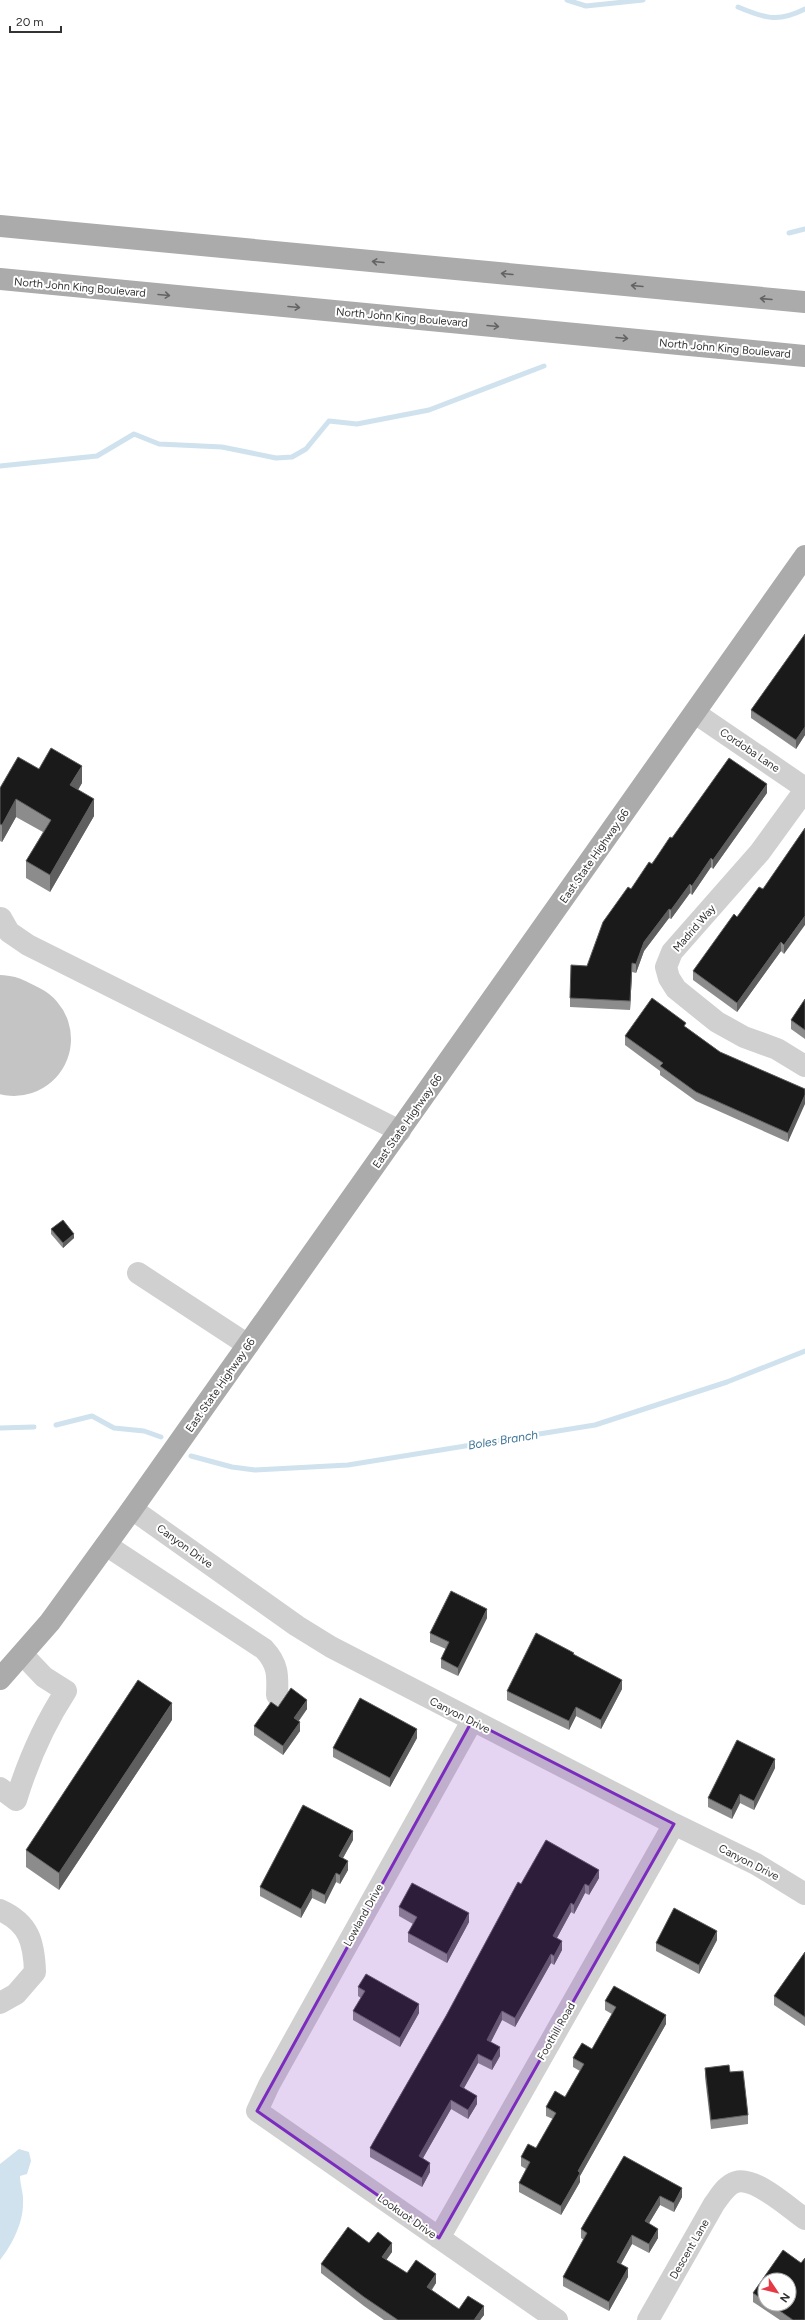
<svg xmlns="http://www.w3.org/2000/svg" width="805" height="2320" font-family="Figtree,sans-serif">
  <rect width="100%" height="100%" fill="#fff"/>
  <path fill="#cfe2ee" d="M 19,2149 L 29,2152 L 31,2161 L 27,2174 L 20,2176 C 20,2185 24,2194 23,2204 C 23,2223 12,2245 0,2260 L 0,2164 Z"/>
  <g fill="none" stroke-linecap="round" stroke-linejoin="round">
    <path stroke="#cfe2ee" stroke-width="5" d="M 567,0 L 586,6 L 643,0
      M 738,7 C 764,18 778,23 805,9
      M 789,233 L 805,229
      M 0,466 L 97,456 L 134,434 L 159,444 L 222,447 L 276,458 L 292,457 L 306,449 L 329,421 L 357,424 L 429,410 L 544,366
      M 56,1425 L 92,1416 L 114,1428 L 144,1431 L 161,1437
      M 0,1428 L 34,1427
      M 191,1456 L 232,1467 L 255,1470 L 348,1465 L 595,1425 L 727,1382 L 805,1351"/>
    <path stroke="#c4c4c4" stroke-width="114" d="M 0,1032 L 14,1039"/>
    <path stroke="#d0d0d0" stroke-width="22" d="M 695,713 L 805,788
      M 805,790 L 760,852 L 672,952 L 666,967 L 669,978 L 676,989 L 717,1022 L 744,1037 L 777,1049 L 805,1066
      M 1,918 L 9,932 L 28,945 L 400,1131
      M 138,1273 L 248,1345
      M 132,1509 L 297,1626 L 331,1647 L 674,1824 L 756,1864 L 805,1894
      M 106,1545 L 264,1649 C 278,1664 278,1675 277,1695
      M 472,1721 L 269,2085 L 257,2111 L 557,2320
      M 0,1788 L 16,1800 C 28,1761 43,1726 66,1691 L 44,1677 L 23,1655
      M 0,1910 C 29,1923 34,1942 35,1972 L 16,1994 L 0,2003
      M 439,2238 L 674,1824
      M 648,2320 L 714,2204 C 720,2196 726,2185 736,2182 C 755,2176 789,2208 805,2219"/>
    <path stroke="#ababab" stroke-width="22" d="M 0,226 L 805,302
      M 0,279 L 805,356
      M 0,1679 L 50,1622 L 132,1509 L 805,556"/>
  </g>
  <path fill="#8c8c8c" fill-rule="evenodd" d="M 805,634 L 805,735 L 796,749 L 751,718 L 751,710 Z
    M 39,769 L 82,783 L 78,790 L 94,816 L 50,892 L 26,878 L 26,861 L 43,832 L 16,817 L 2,842 L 0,841 L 0,788 Z
    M 767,793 L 713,869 L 711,867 L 692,895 L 690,893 L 671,919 L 669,918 L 644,951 L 636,973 L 632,972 L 630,1010 L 570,1007 L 570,998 L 631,889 L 672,838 Z
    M 805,828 L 784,954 L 781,951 L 737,1012 L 693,980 L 693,971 L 737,917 L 763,889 Z
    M 805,999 L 805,1039 L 791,1029 L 791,1020 Z
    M 686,1027 L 720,1052 L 805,1089 L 788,1142 L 696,1101 L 660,1075 L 660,1071 L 625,1045 L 625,1036 Z
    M 51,1229 L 74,1238 L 63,1248 L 51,1234 Z
    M 487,1618 L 458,1676 L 441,1668 L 441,1659 L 446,1649 L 430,1642 L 430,1633 Z
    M 574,1655 L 622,1689 L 601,1729 L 576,1716 L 569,1730 L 507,1700 L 507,1691 Z
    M 278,1707 L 307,1709 L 299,1721 L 300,1731 L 283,1755 L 254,1735 L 254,1726 Z
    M 172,1720 L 59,1890 L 26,1867 L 26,1850 Z
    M 417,1738 L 390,1787 L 333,1757 L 333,1748 Z
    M 775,1768 L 754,1810 L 740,1803 L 732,1819 L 708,1807 L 708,1798 Z
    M 353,1840 L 343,1858 L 348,1870 L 340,1884 L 336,1882 L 325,1904 L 312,1898 L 301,1918 L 260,1896 L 260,1887 Z
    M 599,1878 L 589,1895 L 585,1893 L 574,1914 L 571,1912 L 557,1938 L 562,1950 L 554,1965 L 551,1963 L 515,2027 L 502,2020 L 491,2042 L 500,2056 L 492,2070 L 478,2063 L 464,2088 L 477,2104 L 468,2119 L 451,2109 L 423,2158 L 430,2172 L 422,2187 L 370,2157 L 370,2148 L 446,2016 L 521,1884 Z
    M 399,1907 L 469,1922 L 447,1963 L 408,1942 L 408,1933 L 413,1924 L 399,1916 Z
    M 717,1940 L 699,1974 L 656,1951 L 656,1943 Z
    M 805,1952 L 805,2026 L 774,2005 L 774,1996 Z
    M 358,1987 L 419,2013 L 400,2047 L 353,2020 L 353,2011 L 361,1998 L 358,1996 Z
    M 605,2001 L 666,2024 L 580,2176 L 580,2182 L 561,2215 L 519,2192 L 519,2183 L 526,2169 L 521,2166 L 521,2157 L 536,2148 L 553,2119 L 546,2116 L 546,2107 L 565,2097 L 580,2071 L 573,2067 L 573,2058 L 592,2049 L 612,2014 L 605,2010 Z
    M 705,2068 L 730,2072 L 748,2115 L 748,2124 L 711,2129 L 705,2077 Z
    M 624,2156 L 682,2197 L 674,2212 L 660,2205 L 649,2223 L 658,2238 L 649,2253 L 632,2244 L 621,2264 L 628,2277 L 609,2311 L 563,2286 L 563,2277 L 584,2240 L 581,2238 L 581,2229 Z
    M 369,2243 L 392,2252 L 386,2260 L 407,2273 L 436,2283 L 432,2290 L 459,2309 L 484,2315 L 480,2320 L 384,2320 L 364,2306 L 321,2273 L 321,2264 Z
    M 783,2250 L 801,2263 L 805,2258 L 805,2320 L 780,2320 L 753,2302 L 753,2293 ZM 765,2280 L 789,2280 L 789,2304 L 765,2304 Z"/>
  <path fill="#5f5f5f" d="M 805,727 L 805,735 L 796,749 L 796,740 Z
    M 82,766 L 82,783 L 70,803 L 70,785 Z
    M 767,784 L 767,793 L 713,869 L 713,860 Z
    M 16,799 L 16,817 L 2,842 L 2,825 Z
    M 94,799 L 94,816 L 50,892 L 50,875 Z
    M 711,858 L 711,867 L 692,895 L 692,886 Z
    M 690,884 L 690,893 L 671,919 L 671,910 Z
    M 669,909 L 669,918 L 644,951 L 636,973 L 636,964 L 644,942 Z
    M 805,916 L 805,925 L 784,954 L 784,945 Z
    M 781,942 L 781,951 L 737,1012 L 737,1003 Z
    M 632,963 L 632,972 L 630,1010 L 630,1001 Z
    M 805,1095 L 805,1104 L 788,1142 L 788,1133 Z
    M 74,1234 L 74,1238 L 63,1248 L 63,1243 Z
    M 487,1609 L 487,1618 L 458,1676 L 458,1668 Z
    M 622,1680 L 622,1689 L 601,1729 L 601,1720 Z
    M 307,1700 L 307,1709 L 294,1727 L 294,1718 Z
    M 172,1703 L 172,1720 L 59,1890 L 59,1873 Z
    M 576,1707 L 576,1716 L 569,1730 L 569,1721 Z
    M 300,1722 L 300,1731 L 283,1755 L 283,1746 Z
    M 417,1729 L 417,1738 L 390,1787 L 390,1778 Z
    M 775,1759 L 775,1768 L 754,1810 L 754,1801 Z
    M 740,1794 L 740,1803 L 732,1819 L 732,1810 Z
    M 353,1831 L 353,1840 L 339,1865 L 339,1856 Z
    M 348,1861 L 348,1870 L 340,1884 L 340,1875 Z
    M 599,1870 L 599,1878 L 589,1895 L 589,1886 Z
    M 336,1873 L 336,1882 L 325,1904 L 325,1895 Z
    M 585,1884 L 585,1893 L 574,1914 L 574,1905 Z
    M 312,1889 L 312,1898 L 301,1918 L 301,1909 Z
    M 571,1903 L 571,1912 L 553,1945 L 553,1936 Z
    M 469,1913 L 469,1922 L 447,1963 L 447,1954 Z
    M 717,1931 L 717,1940 L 699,1974 L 699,1965 Z
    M 562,1941 L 562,1950 L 554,1965 L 554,1956 Z
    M 551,1954 L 551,1963 L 515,2027 L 515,2018 Z
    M 419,2004 L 419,2013 L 400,2047 L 400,2038 Z
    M 502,2011 L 502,2020 L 487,2049 L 487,2040 Z
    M 666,2015 L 666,2024 L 580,2176 L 580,2182 L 561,2215 L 561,2206 L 578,2171 Z
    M 500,2047 L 500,2056 L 492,2070 L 492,2061 Z
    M 478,2054 L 478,2063 L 460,2095 L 460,2086 Z
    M 477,2096 L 477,2104 L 468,2119 L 468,2110 Z
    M 451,2100 L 451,2109 L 419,2165 L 419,2156 Z
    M 430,2163 L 430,2172 L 422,2187 L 422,2178 Z
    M 682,2188 L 682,2197 L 674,2212 L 674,2203 Z
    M 660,2196 L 660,2205 L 645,2230 L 645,2221 Z
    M 658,2229 L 658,2238 L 649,2253 L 649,2244 Z
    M 632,2235 L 632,2244 L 617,2271 L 617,2262 Z
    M 392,2243 L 392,2252 L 382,2266 L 382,2257 Z
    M 628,2268 L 628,2277 L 609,2311 L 609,2302 Z
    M 436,2274 L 436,2283 L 427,2296 L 427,2287 Z
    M 484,2306 L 484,2315 L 480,2320 L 474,2320 Z"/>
  <path fill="#1a1a1a" stroke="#5f5f5f" d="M 805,634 L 805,727 L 796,740 L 751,710 Z
    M 51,748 L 82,766 L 70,785 L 94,799 L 50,875 L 26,861 L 51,820 L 16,799 L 2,825 L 0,824 L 0,788 L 18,757 L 39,769 Z
    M 729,758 L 767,784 L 713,860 L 711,858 L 692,886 L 690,884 L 671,910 L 669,909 L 644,942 L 636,964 L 632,963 L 630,1001 L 570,998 L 571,965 L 587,966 L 603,922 L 628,887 L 631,889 L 649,862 L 652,864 L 670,837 L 672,838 Z
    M 805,828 L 805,916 L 784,945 L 781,942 L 737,1003 L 693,971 L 734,914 L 737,917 L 759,887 L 763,889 Z
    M 652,998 L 686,1023 L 684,1026 L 720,1052 L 805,1089 L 805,1095 L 788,1133 L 696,1092 L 660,1066 L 663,1063 L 625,1036 Z
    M 805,999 L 805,1030 L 791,1020 Z
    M 63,1220 L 74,1234 L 63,1243 L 51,1229 Z
    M 451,1591 L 487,1609 L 458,1668 L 441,1659 L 449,1642 L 430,1633 Z
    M 536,1633 L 574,1653 L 573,1654 L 622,1680 L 601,1720 L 576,1707 L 569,1721 L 507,1691 Z
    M 138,1680 L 172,1703 L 59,1873 L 26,1850 Z
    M 291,1688 L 307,1700 L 294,1718 L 300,1722 L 283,1746 L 254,1726 L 271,1702 L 278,1707 Z
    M 360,1698 L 417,1729 L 390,1778 L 333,1748 Z
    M 737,1740 L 775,1759 L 754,1801 L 740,1794 L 732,1810 L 708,1798 Z
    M 303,1805 L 353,1831 L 339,1856 L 348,1861 L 340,1875 L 336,1873 L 325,1895 L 312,1889 L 301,1909 L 260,1887 Z
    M 546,1840 L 599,1870 L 589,1886 L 585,1884 L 574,1905 L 571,1903 L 553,1936 L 562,1941 L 554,1956 L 551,1954 L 515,2018 L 502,2011 L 487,2040 L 500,2047 L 492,2061 L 478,2054 L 460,2086 L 477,2096 L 468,2110 L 451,2100 L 419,2156 L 430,2163 L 422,2178 L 370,2148 L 446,2016 L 518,1882 L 521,1884 Z
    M 412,1883 L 469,1913 L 447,1954 L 408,1933 L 417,1917 L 399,1907 Z
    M 674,1908 L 717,1931 L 699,1965 L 656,1943 Z
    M 805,1952 L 805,2017 L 774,1996 Z
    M 366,1974 L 419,2004 L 400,2038 L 353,2011 L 365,1991 L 358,1987 Z
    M 614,1986 L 666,2015 L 578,2171 L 580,2173 L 561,2206 L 519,2183 L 530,2162 L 521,2157 L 528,2144 L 536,2148 L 556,2113 L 546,2107 L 555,2091 L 565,2097 L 584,2064 L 573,2058 L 582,2043 L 592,2049 L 616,2007 L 605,2001 Z
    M 729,2065 L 730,2072 L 743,2071 L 748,2115 L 711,2120 L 705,2068 Z
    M 624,2156 L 682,2188 L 674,2203 L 660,2196 L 645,2221 L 658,2229 L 649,2244 L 632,2235 L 617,2262 L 628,2268 L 609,2302 L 563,2277 L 587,2233 L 581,2229 Z
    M 348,2227 L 369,2243 L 378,2232 L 392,2243 L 382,2257 L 407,2273 L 416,2260 L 436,2274 L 427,2287 L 459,2309 L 468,2296 L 484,2306 L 474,2320 L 398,2320 L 364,2297 L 321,2264 Z
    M 783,2250 L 801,2263 L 805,2258 L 805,2320 L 793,2320 L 770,2304 L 789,2304 L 789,2280 L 765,2280 L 765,2301 L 753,2293 Z"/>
  <defs><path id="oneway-shaft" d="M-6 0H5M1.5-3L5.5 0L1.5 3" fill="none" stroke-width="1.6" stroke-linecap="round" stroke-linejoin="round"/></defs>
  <g stroke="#636363">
    <use href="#oneway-shaft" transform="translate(378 262) rotate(-175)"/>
    <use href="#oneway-shaft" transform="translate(507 274) rotate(-175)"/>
    <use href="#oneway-shaft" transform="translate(637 286) rotate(-175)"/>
    <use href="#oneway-shaft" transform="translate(164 295) rotate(5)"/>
    <use href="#oneway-shaft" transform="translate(766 299) rotate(-175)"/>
    <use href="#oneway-shaft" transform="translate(294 307) rotate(5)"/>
    <use href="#oneway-shaft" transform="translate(493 326) rotate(5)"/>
    <use href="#oneway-shaft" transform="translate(622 338) rotate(5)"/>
  </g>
  <path fill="#7b2cbf" fill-opacity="0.2" stroke="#7b2cbf" stroke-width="3" stroke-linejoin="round" d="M 472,1721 L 674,1824 L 439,2238 L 257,2111 Z"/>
  <g text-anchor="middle" stroke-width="4" stroke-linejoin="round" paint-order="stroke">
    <g font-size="11" fill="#333" stroke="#fff">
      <text transform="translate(80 287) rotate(5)" y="4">North John King Boulevard</text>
      <text transform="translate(402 317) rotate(5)" y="4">North John King Boulevard</text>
      <text transform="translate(725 348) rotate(5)" y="4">North John King Boulevard</text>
      <text transform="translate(750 750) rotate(34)" y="4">Cordoba Lane</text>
      <text transform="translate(594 856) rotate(-55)" y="4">East State Highway 66</text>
      <text transform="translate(694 928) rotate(-49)" y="4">Madrid Way</text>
      <text transform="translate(407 1121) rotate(-55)" y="4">East State Highway 66</text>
      <text transform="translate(220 1385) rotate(-55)" y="4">East State Highway 66</text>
      <text transform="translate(185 1546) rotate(36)" y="4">Canyon Drive</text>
      <text transform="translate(460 1715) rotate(27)" y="4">Canyon Drive</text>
      <text transform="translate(749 1862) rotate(27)" y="4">Canyon Drive</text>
      <text transform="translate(363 1915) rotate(-61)" y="4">Lowland Drive</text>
      <text transform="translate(556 2031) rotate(-60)" y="4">Foothill Road</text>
      <text transform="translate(407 2216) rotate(35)" y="4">Lookuot Drive</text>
      <text transform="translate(689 2249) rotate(-60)" y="4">Descent Lane</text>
    </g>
    <g font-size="12" font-style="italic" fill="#3f7597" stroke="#fff">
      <text transform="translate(503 1440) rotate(-9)" y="4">Boles Branch</text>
    </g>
  </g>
  <g transform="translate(777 2292) rotate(125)"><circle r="19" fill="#ffffff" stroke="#adadad"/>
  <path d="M0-3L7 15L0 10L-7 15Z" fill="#e63946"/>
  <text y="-6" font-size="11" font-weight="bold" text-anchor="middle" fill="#333333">N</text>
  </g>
  <path d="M10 26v6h51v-6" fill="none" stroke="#333333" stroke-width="2"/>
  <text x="16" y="26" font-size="12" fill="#333333" stroke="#ffffff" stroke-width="3" paint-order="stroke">20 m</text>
</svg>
